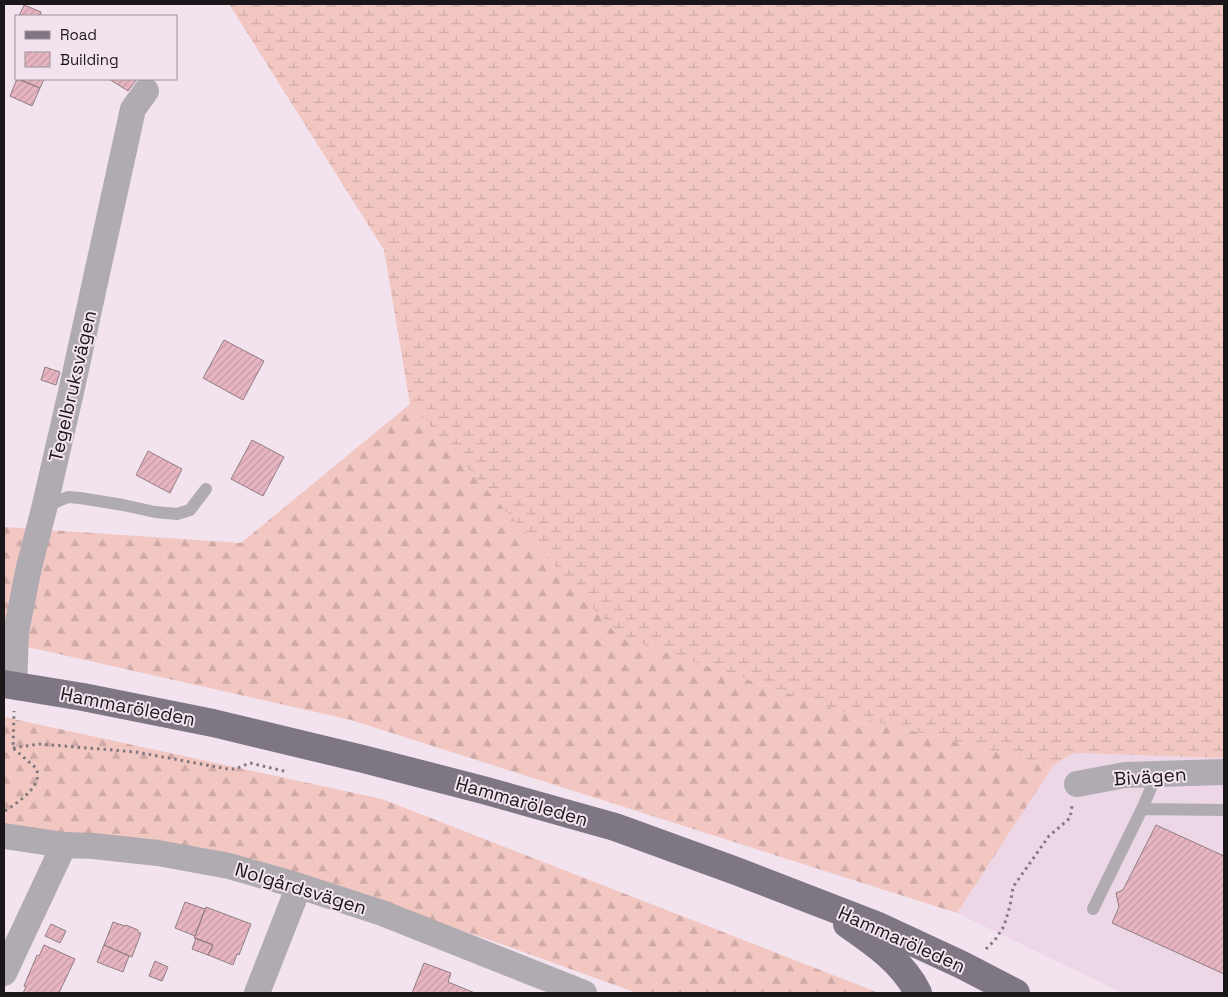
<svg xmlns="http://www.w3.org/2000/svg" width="1228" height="997" font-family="'Space Grotesk',sans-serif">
  <defs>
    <pattern id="forest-firs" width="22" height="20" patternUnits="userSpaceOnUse" patternTransform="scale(1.25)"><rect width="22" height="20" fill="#f2c7c2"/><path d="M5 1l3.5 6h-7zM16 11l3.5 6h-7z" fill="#cfaaa6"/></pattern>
    <pattern id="wetland-marsh" width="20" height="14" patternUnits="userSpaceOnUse" patternTransform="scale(1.25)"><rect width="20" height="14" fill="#f2c7c2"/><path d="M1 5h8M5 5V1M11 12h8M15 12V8" fill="none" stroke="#cfaaa6"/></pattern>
    <pattern id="building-hatch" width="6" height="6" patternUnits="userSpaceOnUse" patternTransform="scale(1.25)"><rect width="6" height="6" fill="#e7b5c2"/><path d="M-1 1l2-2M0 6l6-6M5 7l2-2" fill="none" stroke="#c69ba6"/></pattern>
  </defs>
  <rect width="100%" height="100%" fill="#f3e3ef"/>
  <path fill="#edd6e6" d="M 1076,753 L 1224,758 L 1224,993 L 1122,993 L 957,913 L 1053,766 L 1066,757 Z"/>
  <path fill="url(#forest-firs)" d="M 410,404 L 619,636 L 861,718 L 1053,766 L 957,913 L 351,720 L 32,648 L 4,644 L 4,527 L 241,543 Z
    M 4,717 L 382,799 L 879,993 L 637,993 L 490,940 L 308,881 L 4,827 Z"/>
  <path fill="url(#wetland-marsh)" d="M 229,4 L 1224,4 L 1224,758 L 1076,753 L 1066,757 L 1053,766 L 861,718 L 618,636 L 410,404 L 384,250 Z"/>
  <path fill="url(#building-hatch)" stroke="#907e82" d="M 24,5 L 41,12 L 40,16 L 19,16 Z
    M 17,79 L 40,88 L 32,106 L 10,96 Z
    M 19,79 L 44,79 L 40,88 Z
    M 109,79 L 137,79 L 128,91 Z
    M 224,340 L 264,361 L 243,400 L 203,378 Z
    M 45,367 L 60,372 L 56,385 L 41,380 Z
    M 252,440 L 284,457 L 263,496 L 231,479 Z
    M 148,451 L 182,469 L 170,493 L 136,475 Z
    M 1156,825 L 1224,856 L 1224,974 L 1112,923 L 1119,907 L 1116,893 L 1123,890 Z
    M 185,902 L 205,909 L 195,936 L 175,928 Z
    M 206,907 L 251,924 L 239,955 L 237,954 L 233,965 L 208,955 L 213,945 L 194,938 Z
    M 113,922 L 125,926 L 126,925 L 138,930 L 138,932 L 141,933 L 132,957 L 104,945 Z
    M 51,924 L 66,931 L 60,943 L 45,936 Z
    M 196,938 L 213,945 L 208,955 L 192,949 Z
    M 44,945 L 75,959 L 59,993 L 23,993 L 26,987 L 24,986 L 37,955 L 39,956 Z
    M 104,945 L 129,956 L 123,972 L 97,962 Z
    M 155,961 L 168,967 L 162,981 L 149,976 Z
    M 424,963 L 451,973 L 448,982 L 475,993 L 412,993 Z"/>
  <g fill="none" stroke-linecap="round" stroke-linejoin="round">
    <path stroke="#81777e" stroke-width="3" stroke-dasharray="2.5 4" stroke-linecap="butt" d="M 13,748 L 39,744 L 136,752 L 228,769 L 235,769 L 250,763 L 288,772
      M 5,811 C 18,802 44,786 36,768 L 13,748 L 14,711
      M 986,949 L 995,940 L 1004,926 L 1010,906 L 1013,887 L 1049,836 L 1070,818 L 1072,806"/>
    <path stroke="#afabb1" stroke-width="12" d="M 46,508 L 56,502 L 68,497 L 80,498 L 123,505 L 155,512 L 177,514 L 190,510 L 206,489
      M 1142,809 L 1224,810
      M 1093,909 L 1142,809 L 1157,774"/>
    <path stroke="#afabb1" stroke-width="26" d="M 14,685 L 16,632 L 29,567 L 44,509 L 71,392 L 133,109 L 146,91
      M 1077,784 L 1125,775 L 1224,772
      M 4,836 L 64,845 L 93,846 L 158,853 L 229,866 L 299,886 L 382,913 L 584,993
      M 4,973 L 64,845
      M 257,993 L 299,886"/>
    <path stroke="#7e7783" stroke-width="28" d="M 4,684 L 83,697 L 213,723 L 363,759 L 483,790 L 615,827 L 736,871 L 876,925 L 962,965 L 1016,993
      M 847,924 C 873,942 904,963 918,993"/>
  </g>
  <g text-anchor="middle" stroke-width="4" stroke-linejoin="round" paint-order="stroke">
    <g font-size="19" fill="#1b1619" stroke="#f3e3ef">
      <text transform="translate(72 386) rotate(-77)" y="7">Tegelbruksvägen</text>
      <text transform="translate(128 706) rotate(11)" y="7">Hammaröleden</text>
      <text transform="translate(1150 776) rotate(-4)" y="7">Bivägen</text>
      <text transform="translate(522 801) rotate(16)" y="7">Hammaröleden</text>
      <text transform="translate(301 888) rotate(17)" y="7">Nolgårdsvägen</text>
      <text transform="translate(902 939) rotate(24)" y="7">Hammaröleden</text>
    </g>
  </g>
  <rect width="1228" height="997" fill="none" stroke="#1b1619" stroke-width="10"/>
  <rect x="15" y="15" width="162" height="65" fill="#f3e3ef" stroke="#9d9199"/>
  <rect x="25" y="31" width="25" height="8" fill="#7e7783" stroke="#9d9199"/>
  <text x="60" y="40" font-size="15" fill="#1b1619">Road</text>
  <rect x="25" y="52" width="25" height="15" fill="url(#building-hatch)" stroke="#9d9199"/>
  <text x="60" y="65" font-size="15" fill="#1b1619">Building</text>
</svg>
